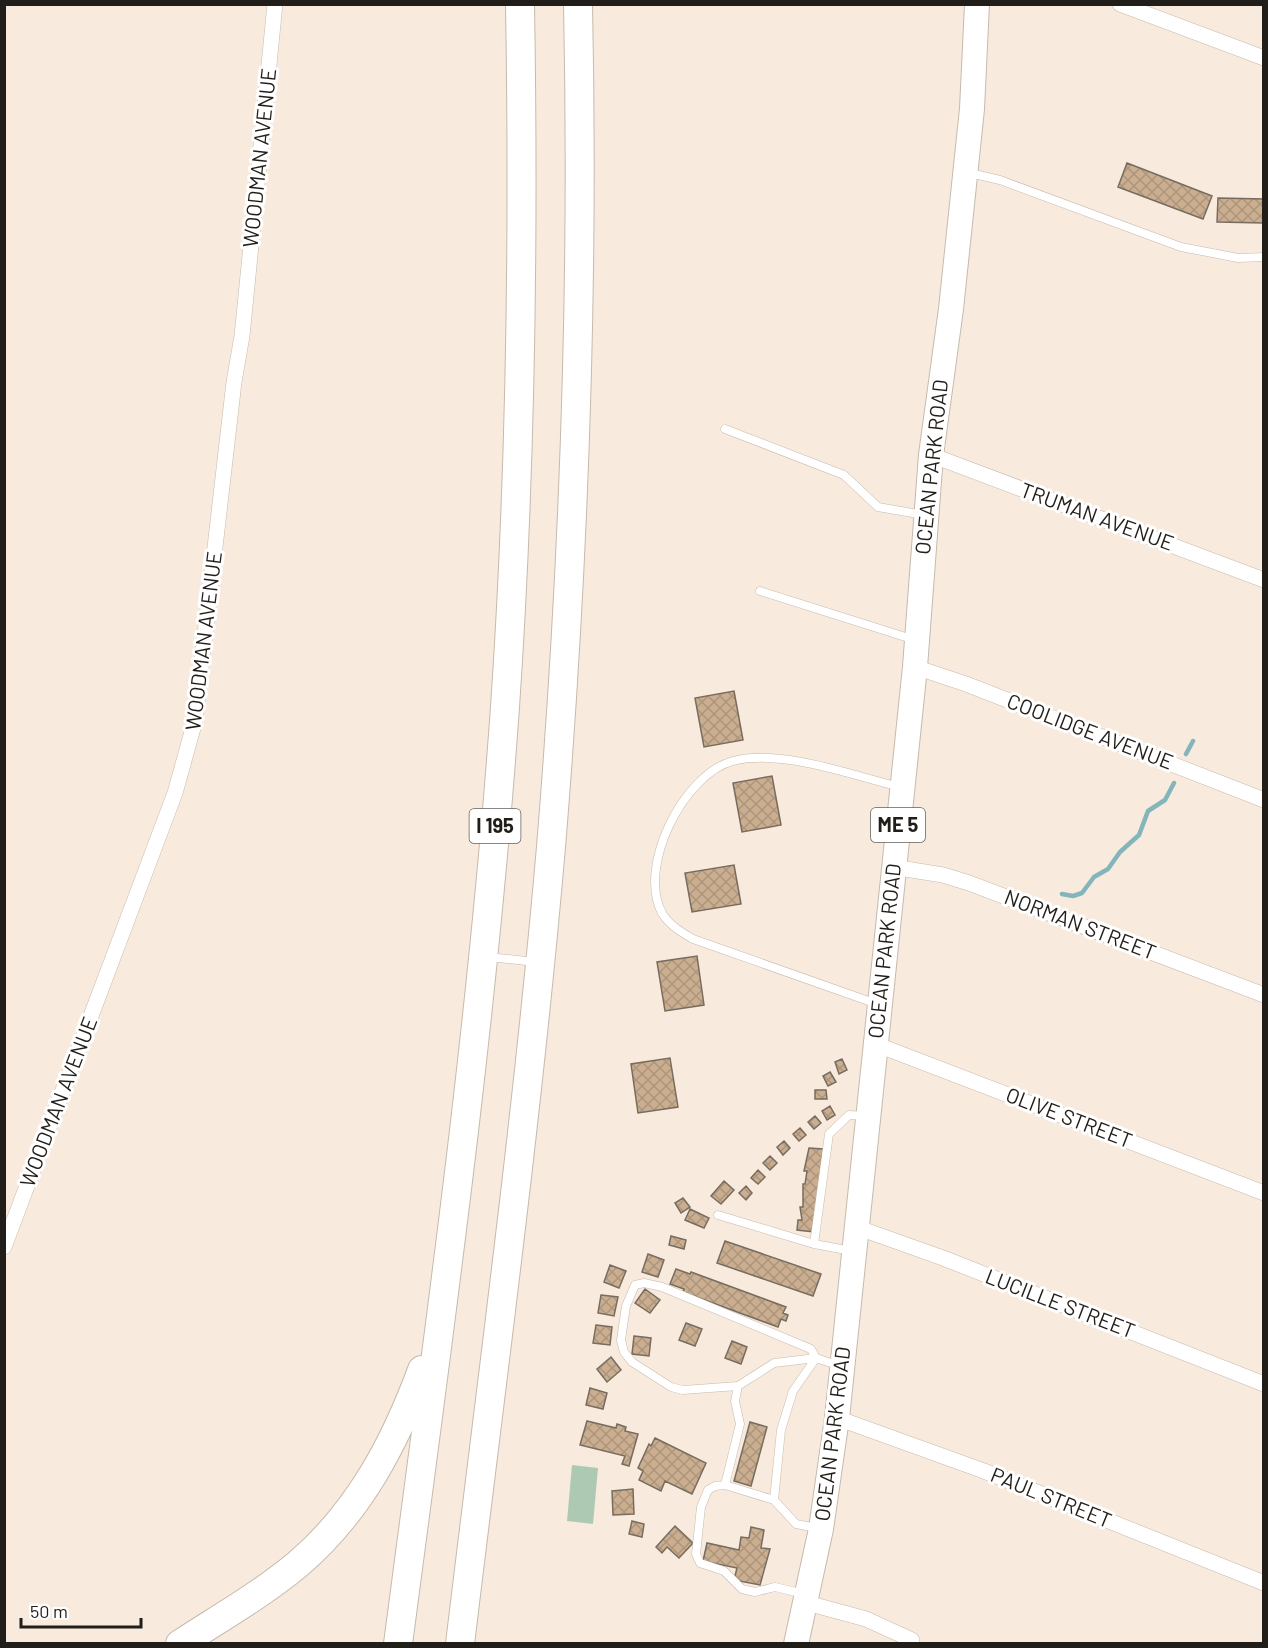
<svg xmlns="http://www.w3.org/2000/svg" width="1268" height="1648" font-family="Barlow,sans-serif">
  <defs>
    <pattern id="building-cross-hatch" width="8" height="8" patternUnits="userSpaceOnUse" patternTransform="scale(1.5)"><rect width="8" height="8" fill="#caae8f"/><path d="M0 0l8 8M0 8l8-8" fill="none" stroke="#ad957b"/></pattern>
  </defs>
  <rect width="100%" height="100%" fill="#f8ebdd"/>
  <path fill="#aec9b3" d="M 572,1465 L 598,1468 L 593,1524 L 567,1521 Z"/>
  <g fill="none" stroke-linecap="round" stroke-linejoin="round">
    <path stroke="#84b5bd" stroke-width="4.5" d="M 1186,754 L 1193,741
      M 1062,894 L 1073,896 L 1082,893 L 1094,877 L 1108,869 L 1120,852 L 1139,835 L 1148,811 L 1165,800 L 1174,783"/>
  </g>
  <path fill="url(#building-cross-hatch)" stroke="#776c60" stroke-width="1.5" d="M 1127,163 L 1212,196 L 1203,219 L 1118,187 Z
    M 1218,198 L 1264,199 L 1264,223 L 1217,222 Z
    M 734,691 L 743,740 L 704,747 L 695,698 Z
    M 772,776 L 781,825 L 742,832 L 733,783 Z
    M 734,865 L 741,904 L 692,912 L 685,873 Z
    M 697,956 L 704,1005 L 665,1011 L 657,962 Z
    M 670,1058 L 678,1107 L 638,1113 L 631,1064 Z
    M 842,1059 L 847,1070 L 839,1074 L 835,1062 Z
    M 830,1072 L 836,1082 L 828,1086 L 823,1076 Z
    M 815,1090 L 826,1090 L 827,1099 L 815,1099 Z
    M 830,1106 L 835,1115 L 827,1120 L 822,1111 Z
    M 815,1116 L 821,1123 L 814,1129 L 808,1122 Z
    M 800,1128 L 806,1135 L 799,1141 L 793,1134 Z
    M 784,1141 L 790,1148 L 783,1155 L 777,1147 Z
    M 809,1148 L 823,1149 L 814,1232 L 797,1230 L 798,1220 L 802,1220 L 800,1207 L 803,1207 L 803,1184 L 805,1184 L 807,1171 L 804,1171 Z
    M 770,1156 L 777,1163 L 770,1170 L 763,1163 Z
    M 758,1170 L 765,1177 L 758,1184 L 751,1178 Z
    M 724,1181 L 734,1190 L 721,1204 L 711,1196 Z
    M 746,1186 L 752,1193 L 746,1200 L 739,1193 Z
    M 683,1198 L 690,1207 L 681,1213 L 675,1203 Z
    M 690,1209 L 709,1218 L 704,1228 L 685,1220 Z
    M 671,1236 L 686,1240 L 684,1249 L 669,1245 Z
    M 725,1241 L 821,1274 L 813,1296 L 717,1263 Z
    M 648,1254 L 664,1260 L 658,1277 L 642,1272 Z
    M 610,1265 L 626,1271 L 619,1288 L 604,1282 Z
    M 676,1269 L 690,1274 L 691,1272 L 786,1307 L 783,1313 L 788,1315 L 786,1321 L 781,1319 L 778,1327 L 683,1292 L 684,1289 L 670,1284 Z
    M 645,1289 L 660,1300 L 650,1313 L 635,1303 Z
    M 601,1295 L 618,1297 L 614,1316 L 598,1313 Z
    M 686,1323 L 702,1329 L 695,1346 L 679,1340 Z
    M 596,1325 L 612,1327 L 610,1345 L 593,1343 Z
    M 634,1336 L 651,1338 L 649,1356 L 632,1354 Z
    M 732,1341 L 747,1347 L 741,1364 L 725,1358 Z
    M 611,1357 L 621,1370 L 607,1382 L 597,1369 Z
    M 590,1388 L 607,1393 L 603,1409 L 586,1405 Z
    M 587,1421 L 616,1428 L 617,1424 L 626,1427 L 625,1431 L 638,1434 L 629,1466 L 622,1464 L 625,1456 L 580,1445 Z
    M 750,1422 L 767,1427 L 751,1486 L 734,1481 Z
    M 655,1438 L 706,1463 L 692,1494 L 665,1481 L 661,1491 L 639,1480 L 643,1471 L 638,1468 L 649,1444 L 651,1446 Z
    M 633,1489 L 634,1514 L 613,1515 L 612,1491 Z
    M 632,1521 L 644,1524 L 642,1537 L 629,1534 Z
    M 675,1526 L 693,1543 L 679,1558 L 667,1547 L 662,1553 L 656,1547 Z
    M 751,1527 L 764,1530 L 761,1548 L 770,1549 L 760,1585 L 734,1580 L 737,1568 L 703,1561 L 707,1543 L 739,1550 L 741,1537 L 749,1538 Z"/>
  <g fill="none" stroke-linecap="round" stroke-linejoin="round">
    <g stroke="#c6baac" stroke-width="9">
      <path id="lane" d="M 970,173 L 1000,180 L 1181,247 L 1238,258 L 1264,257
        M 725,429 L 844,475 L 878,507 L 924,515
        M 760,591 L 915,640
        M 488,957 L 536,962
        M 877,1004 L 693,939 C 681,932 669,925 662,913 C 637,866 684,774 733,761 C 779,748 854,776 900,787
        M 718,1215 L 814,1244
        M 852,1251 L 814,1244 L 829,1134 L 849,1115 L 866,1116
        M 738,1386 L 683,1390 L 671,1387 L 632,1362 L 624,1352 L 621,1340 L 626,1306 L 635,1285 L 644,1283 L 662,1287 L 811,1349 L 816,1358 L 793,1391 L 781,1430 L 774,1500
        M 725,1485 L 740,1424 L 735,1401 L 738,1386 L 774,1363 L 816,1358 L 840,1366
        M 804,1594 L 775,1587 L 755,1592 L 742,1589 L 724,1571 L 700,1563 L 696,1554 L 701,1507 L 708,1490 L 715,1486 L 725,1485 L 774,1500 L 796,1524 L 817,1528"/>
    </g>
    <g stroke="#c6baac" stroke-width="16">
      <path id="street" d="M 1120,4 L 1264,58
        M 931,455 L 1264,580
        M 915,667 L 966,684 L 1264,800
        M 893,867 L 943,875 L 969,883 L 1264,995
        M 875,1044 L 1264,1193
        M 856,1227 L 943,1258 L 1264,1384
        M 4,1247 L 175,793 L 195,721 L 234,382 L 242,336 L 275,4
        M 837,1418 L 984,1471 L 1264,1583
        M 807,1603 L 866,1619 L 912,1640"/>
    </g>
    <g stroke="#c6baac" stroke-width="26">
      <path id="primary" d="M 796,1644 L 821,1529 L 837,1418 L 915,667 L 931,455 L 951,309 L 972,109 L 977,4"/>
    </g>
    <g stroke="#c6baac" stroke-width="30">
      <path id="highway" d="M 180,1644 C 220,1618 262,1594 298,1564 C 359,1512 395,1443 422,1370
        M 398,1644 C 439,1332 483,1020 505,707 C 521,473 524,239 520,4
        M 460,1644 C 492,1378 528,1113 551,847 C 574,567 584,285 578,4"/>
    </g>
    <use href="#lane" stroke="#fff" stroke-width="8"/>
    <use href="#street" stroke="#fff" stroke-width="15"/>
    <use href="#primary" stroke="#fff" stroke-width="24"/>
    <use href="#highway" stroke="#fff" stroke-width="28"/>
  </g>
  <g text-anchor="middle" stroke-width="6" stroke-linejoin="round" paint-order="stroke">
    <g fill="#fff" stroke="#64615d" stroke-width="1.5">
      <rect x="871" y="808" width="54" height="34" rx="4.5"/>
      <rect x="469.5" y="809" width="51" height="34" rx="4.5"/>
    </g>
    <g font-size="20" font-weight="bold" fill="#211d18">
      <text x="898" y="832">ME 5</text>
      <text x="495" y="833">I 195</text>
    </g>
    <g font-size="21" fill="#211d18" stroke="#fff">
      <text transform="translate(260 158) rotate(-84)" y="7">WOODMAN AVENUE</text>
      <text transform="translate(932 467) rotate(-84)" y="7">OCEAN PARK ROAD</text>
      <text transform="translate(1097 517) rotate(20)" y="7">TRUMAN AVENUE</text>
      <text transform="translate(204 641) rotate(-83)" y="7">WOODMAN AVENUE</text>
      <text transform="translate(1090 732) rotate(21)" y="7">COOLIDGE AVENUE</text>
      <text transform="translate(1080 925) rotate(21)" y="7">NORMAN STREET</text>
      <text transform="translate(885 951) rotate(-84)" y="7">OCEAN PARK ROAD</text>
      <text transform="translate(59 1102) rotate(-69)" y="7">WOODMAN AVENUE</text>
      <text transform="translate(1069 1118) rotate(21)" y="7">OLIVE STREET</text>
      <text transform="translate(1060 1304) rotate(21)" y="7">LUCILLE STREET</text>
      <text transform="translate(833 1434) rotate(-83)" y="7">OCEAN PARK ROAD</text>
      <text transform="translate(1051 1498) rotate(22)" y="7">PAUL STREET</text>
    </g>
  </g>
  <rect width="1268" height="1648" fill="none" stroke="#211d18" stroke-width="12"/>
  <path d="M21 1618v9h120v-9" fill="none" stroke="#211d18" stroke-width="3"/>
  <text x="30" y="1618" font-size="18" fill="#211d18" stroke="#ffffff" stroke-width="4.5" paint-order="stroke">50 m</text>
</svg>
